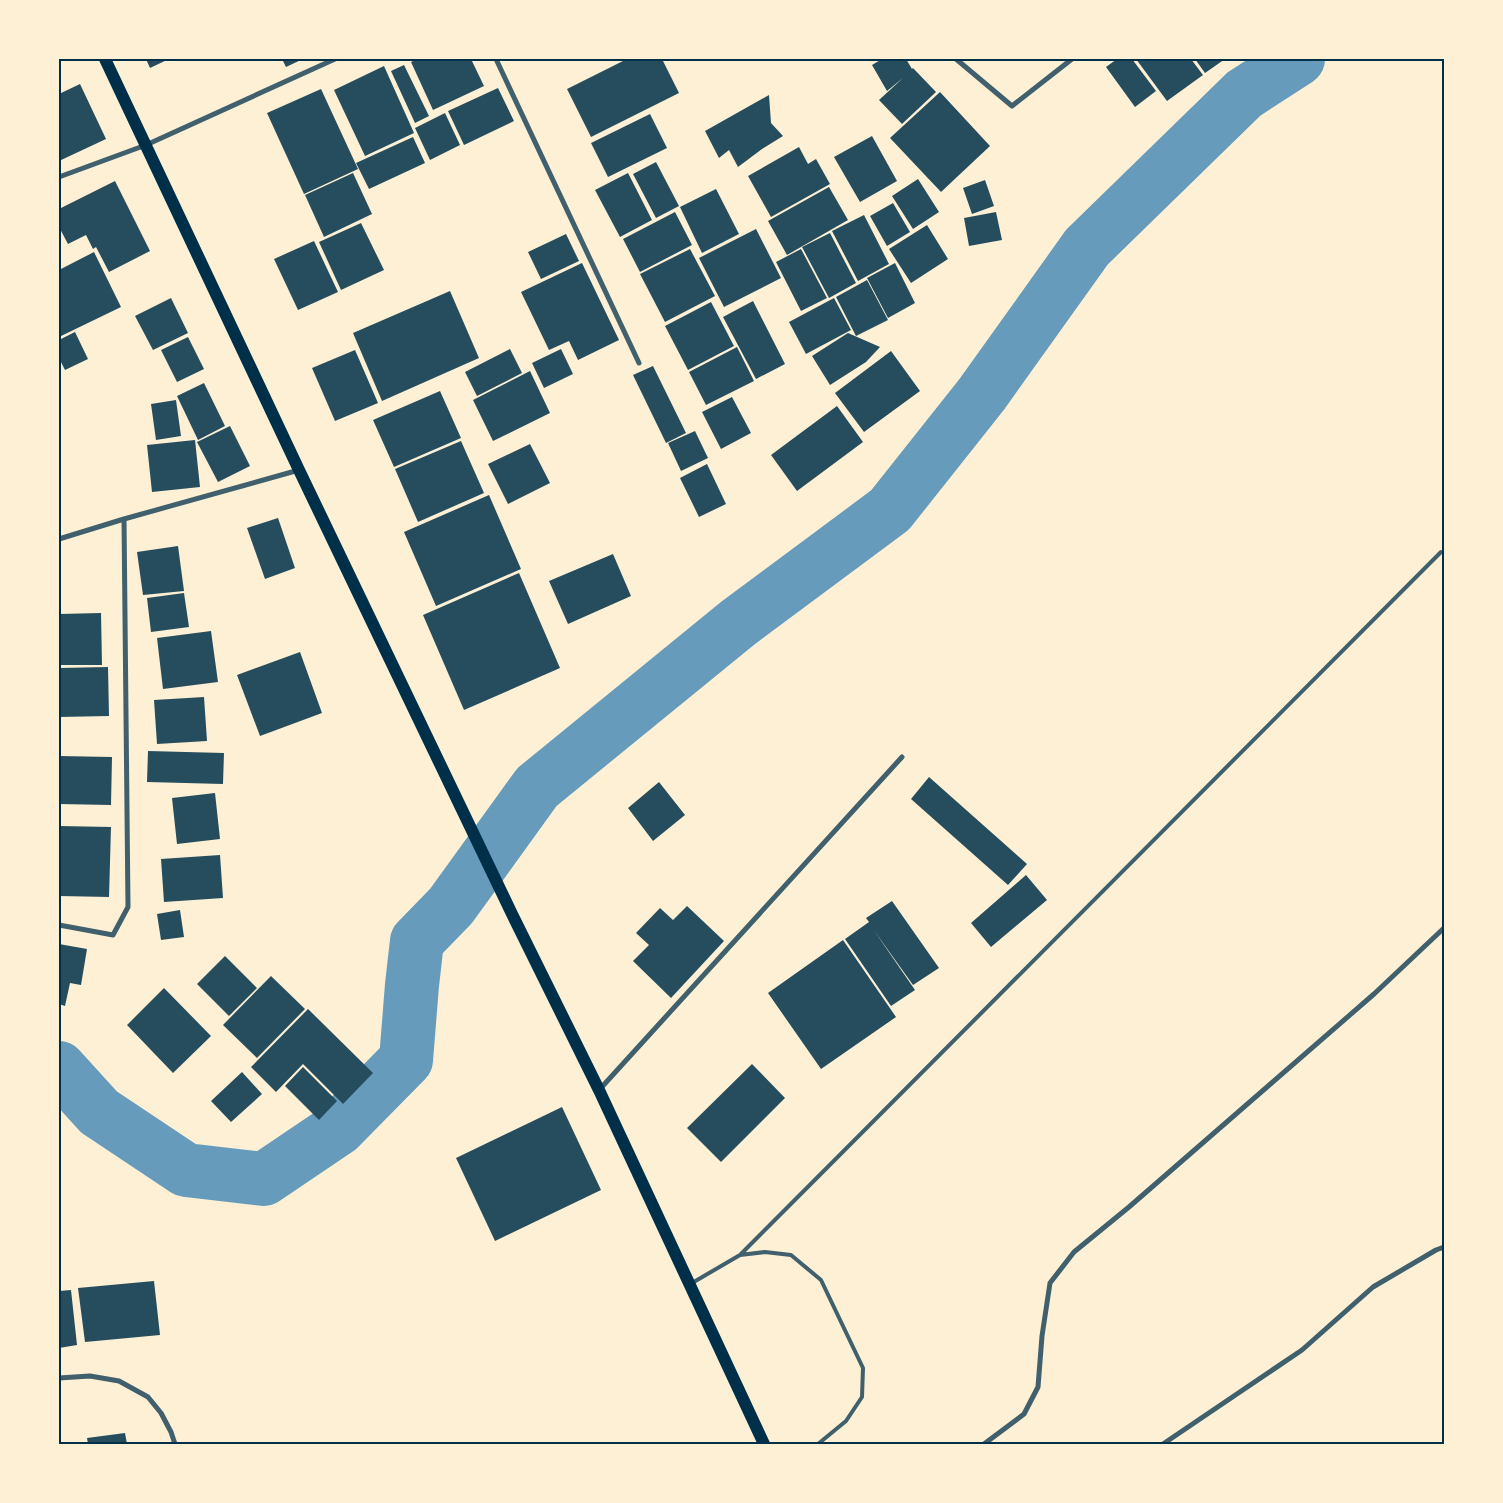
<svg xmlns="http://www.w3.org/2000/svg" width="1503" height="1503" font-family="Figtree,sans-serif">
  <rect width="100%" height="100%" fill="#fdf0d5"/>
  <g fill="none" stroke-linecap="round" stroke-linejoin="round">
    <path stroke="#669bbc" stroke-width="54" d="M 59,1068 L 99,1112 L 186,1170 L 264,1179 L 338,1129 L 406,1060 L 412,985 L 417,941 L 451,906 L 537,787 L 738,623 L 890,510 L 982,394 L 1087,247 L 1244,94 L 1298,59"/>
  </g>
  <path fill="#264d5e" d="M 146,59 L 169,59 L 150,68 Z
    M 282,59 L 303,59 L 286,67 Z
    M 417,59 L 471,59 L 484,86 L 433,110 L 411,62 Z
    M 627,59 L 662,59 L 679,93 L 591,137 L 567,89 Z
    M 882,59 L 906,59 L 912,69 L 913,68 L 936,92 L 902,124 L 879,100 L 903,78 L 887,91 L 872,65 Z
    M 1117,59 L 1132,59 L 1156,91 L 1135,107 L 1106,67 Z
    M 1136,59 L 1191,59 L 1203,75 L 1167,101 Z
    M 1195,59 L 1225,59 L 1205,73 Z
    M 404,65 L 429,116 L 415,123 L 391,71 Z
    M 384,66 L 414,133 L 365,156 L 334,90 Z
    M 80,84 L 106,139 L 59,161 L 59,94 Z
    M 498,88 L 514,121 L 464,145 L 448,111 Z
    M 321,89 L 358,169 L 304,194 L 267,113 Z
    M 940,92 L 990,146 L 941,192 L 890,138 Z
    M 769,95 L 771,123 L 783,136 L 762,149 L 738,167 L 729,150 L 719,158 L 705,131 Z
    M 445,113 L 460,145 L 430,160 L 415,128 Z
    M 650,114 L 667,148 L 608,177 L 591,143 Z
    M 872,136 L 897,181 L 860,202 L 834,157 Z
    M 413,137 L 425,163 L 369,189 L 356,163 Z
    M 799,147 L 808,164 L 816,159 L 830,184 L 771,217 L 748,176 Z
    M 656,162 L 679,206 L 656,218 L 633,174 Z
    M 353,173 L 372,214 L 324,237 L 305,195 Z
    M 628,173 L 652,220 L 620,237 L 595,190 Z
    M 918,179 L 939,212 L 913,229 L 892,196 Z
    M 985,180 L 994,206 L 972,214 L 963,188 Z
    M 115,181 L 150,251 L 109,272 L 96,247 L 93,249 L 86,235 L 68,244 L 59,227 L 59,209 Z
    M 829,187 L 848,220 L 787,255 L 768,221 Z
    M 716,189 L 739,234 L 702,253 L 680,207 Z
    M 893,203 L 910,232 L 887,246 L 870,216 Z
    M 675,212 L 692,245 L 640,272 L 623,239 Z
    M 996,212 L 1002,240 L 969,246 L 964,218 Z
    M 864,215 L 889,264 L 858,281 L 832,231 Z
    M 361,223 L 384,270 L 341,290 L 319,242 Z
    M 927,225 L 948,259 L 911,283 L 889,249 Z
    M 756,229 L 781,278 L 724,307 L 699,258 Z
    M 830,233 L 856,283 L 829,298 L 802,247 Z
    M 566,234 L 579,261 L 541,279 L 528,252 Z
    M 314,241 L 338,292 L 298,310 L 274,259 Z
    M 690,249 L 715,296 L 665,322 L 640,274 Z
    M 801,249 L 827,298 L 801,311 L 776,262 Z
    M 94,252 L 121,307 L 59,337 L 59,270 Z
    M 582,263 L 619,340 L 578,360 L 569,341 L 549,350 L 521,292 Z
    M 895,263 L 915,303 L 888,318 L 867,278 Z
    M 867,280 L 888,320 L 856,336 L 836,297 Z
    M 450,291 L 479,358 L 382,401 L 353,333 Z
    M 171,298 L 188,333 L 153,350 L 135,316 Z
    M 834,298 L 851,330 L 806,354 L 789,322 Z
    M 753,301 L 785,364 L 756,379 L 723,317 Z
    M 711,302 L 734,346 L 688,370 L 665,326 Z
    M 75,332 L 88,359 L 65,370 L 59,358 L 59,340 Z
    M 848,333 L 880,347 L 866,362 L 830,385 L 812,356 Z
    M 188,337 L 204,369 L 177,382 L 161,350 Z
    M 737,347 L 754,381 L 706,405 L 689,372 Z
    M 510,349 L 522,373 L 477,396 L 465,372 Z
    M 561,349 L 573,374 L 544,388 L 532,363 Z
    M 355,350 L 378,403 L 335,421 L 312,368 Z
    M 891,351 L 920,391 L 864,432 L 835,393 Z
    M 653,366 L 686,433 L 666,443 L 633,375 Z
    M 530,371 L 550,413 L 493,441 L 473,400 Z
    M 204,383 L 225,426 L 198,440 L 177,396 Z
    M 440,391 L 461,438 L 394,467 L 373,420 Z
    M 732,397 L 751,433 L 721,449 L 702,412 Z
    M 176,400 L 181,436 L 156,440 L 151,404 Z
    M 837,406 L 863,442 L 797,491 L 771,455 Z
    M 230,426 L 250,466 L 218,482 L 197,442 Z
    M 695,431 L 708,458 L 681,471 L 668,443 Z
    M 195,440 L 200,487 L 152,492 L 147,445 Z
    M 461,441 L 484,493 L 418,522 L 395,469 Z
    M 530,444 L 550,483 L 508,504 L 488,464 Z
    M 707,464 L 726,504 L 699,517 L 680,478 Z
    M 489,495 L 521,569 L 436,606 L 404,532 Z
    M 278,518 L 295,568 L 265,579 L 247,528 Z
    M 178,546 L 184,591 L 143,595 L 137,552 Z
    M 613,554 L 631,596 L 568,624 L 549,581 Z
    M 519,573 L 560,668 L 464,710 L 423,615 Z
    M 184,593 L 189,627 L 151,632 L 147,598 Z
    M 101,613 L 102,665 L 59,665 L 59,614 Z
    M 211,631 L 218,682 L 163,689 L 157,638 Z
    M 300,652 L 322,713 L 260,736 L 237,675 Z
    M 108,667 L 109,716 L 59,717 L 59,668 Z
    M 204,697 L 207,741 L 157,744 L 154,700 Z
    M 148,751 L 224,753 L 223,784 L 147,782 Z
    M 59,756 L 112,757 L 111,805 L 59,804 Z
    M 929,777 L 1027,864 L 1008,885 L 911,799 Z
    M 659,782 L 685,815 L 653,841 L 628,808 Z
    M 215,793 L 220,839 L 177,844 L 172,798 Z
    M 59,826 L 111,827 L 109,897 L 59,896 Z
    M 220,855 L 223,898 L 164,902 L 161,859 Z
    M 1026,875 L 1047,900 L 991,947 L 971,923 Z
    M 892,901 L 939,968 L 913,985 L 873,929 L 915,990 L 891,1006 L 845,939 L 869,922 L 866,918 Z
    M 687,906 L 724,941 L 671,998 L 633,961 L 649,945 L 636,933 L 660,908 L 673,920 Z
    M 180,910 L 184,937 L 161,940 L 157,914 Z
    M 843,940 L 896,1017 L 821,1069 L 768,993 Z
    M 59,944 L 87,949 L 81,985 L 70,983 L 65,1006 L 59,1004 Z
    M 225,956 L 257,988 L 229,1016 L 197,984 Z
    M 271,976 L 305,1009 L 257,1058 L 223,1025 Z
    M 164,988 L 211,1036 L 173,1073 L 127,1025 Z
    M 308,1009 L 373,1073 L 343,1104 L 303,1064 L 276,1092 L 251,1067 Z
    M 752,1064 L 785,1098 L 721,1162 L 687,1128 Z
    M 303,1067 L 337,1101 L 319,1120 L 285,1086 Z
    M 242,1072 L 262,1094 L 231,1122 L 211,1101 Z
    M 562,1107 L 601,1190 L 495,1241 L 456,1158 Z
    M 154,1281 L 160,1335 L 85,1342 L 78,1288 Z
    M 71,1290 L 77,1345 L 59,1348 L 59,1291 Z
    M 125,1433 L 127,1444 L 88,1444 L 87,1438 Z"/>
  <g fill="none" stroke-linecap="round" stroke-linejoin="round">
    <path stroke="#3f606c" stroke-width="4" d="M 740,1255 L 765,1252 L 791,1255 L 821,1280 L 863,1368 L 862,1397 L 846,1421 L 818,1444
      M 692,1283 L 740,1255 L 1441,552"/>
    <path stroke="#3f606c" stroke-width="5" d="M 496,59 L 639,363
      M 956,59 L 1012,106 L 1072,59
      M 59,177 L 146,145 L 335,59
      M 59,539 L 124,519 L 299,470
      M 59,925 L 113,935 L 128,907 L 124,519
      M 600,1089 L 902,757
      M 59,1378 L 90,1376 L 119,1381 L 148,1397 L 161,1413 L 171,1432 L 175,1444
      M 984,1444 L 1024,1414 L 1038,1387 L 1042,1336 L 1050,1283 L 1074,1252 L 1129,1207 L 1374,994 L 1444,928
      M 1163,1444 L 1302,1350 L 1373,1287 L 1436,1250 L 1444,1247"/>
    <path stroke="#003049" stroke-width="12" d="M 105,59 L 299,470 L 512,914 L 599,1090 L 764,1444"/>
  </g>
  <rect width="1503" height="1503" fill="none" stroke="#fdf0d5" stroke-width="120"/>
  <rect x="60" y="60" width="1383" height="1383" fill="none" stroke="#003049" stroke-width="2"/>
</svg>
